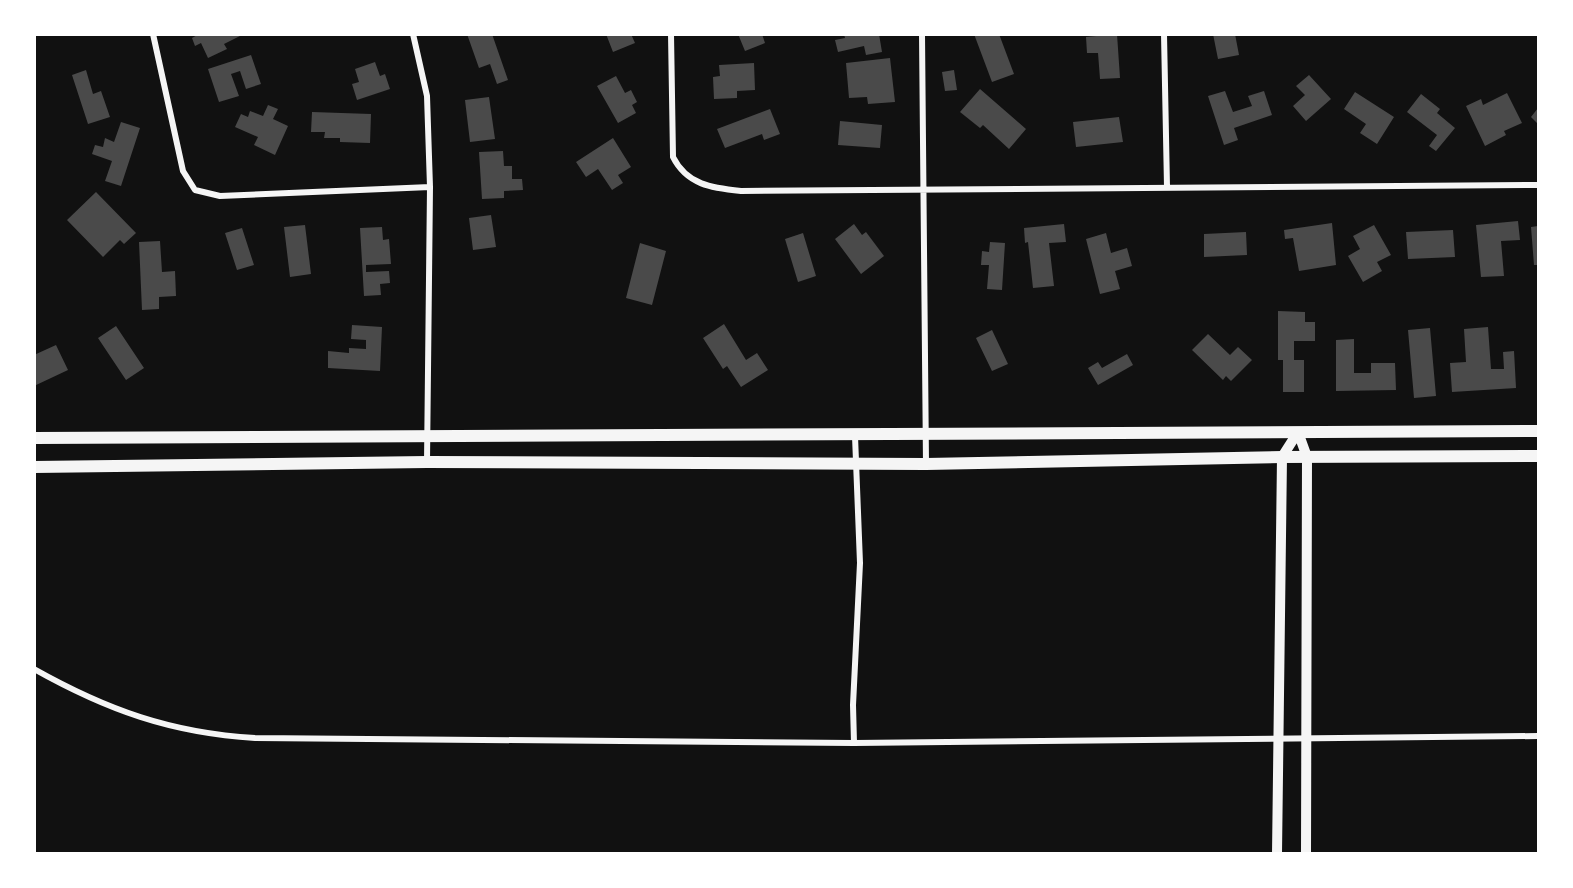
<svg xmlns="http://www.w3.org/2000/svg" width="1573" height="888" font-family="Poppins,sans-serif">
  <rect width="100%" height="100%" fill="#111"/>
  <path fill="#4a4a4a" d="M 199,34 L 244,34 L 224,44 L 227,49 L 208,58 L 201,43 L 195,46 L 192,38 Z
    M 467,34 L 492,34 L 508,80 L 497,84 L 490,64 L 479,68 Z
    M 606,34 L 631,34 L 635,43 L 613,52 Z
    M 738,34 L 762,34 L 765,43 L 745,51 Z
    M 844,34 L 879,34 L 882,52 L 866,55 L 864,46 L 838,52 L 835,40 L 845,38 Z
    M 974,34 L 999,34 L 1014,74 L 992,82 Z
    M 1117,34 L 1120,78 L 1100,79 L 1098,53 L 1087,53 L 1086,37 Z
    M 1213,34 L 1235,34 L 1239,55 L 1218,59 Z
    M 251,55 L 261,84 L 246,89 L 240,71 L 231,74 L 239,96 L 219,102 L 208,69 Z
    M 890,58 L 895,102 L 868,104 L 867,97 L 849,98 L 846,63 Z
    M 375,62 L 380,76 L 385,74 L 390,89 L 357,100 L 352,84 L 359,82 L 355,69 Z
    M 754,63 L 755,90 L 737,91 L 737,98 L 714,99 L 713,77 L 720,76 L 719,65 Z
    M 86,70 L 93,94 L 101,91 L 110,117 L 88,124 L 72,75 Z
    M 954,70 L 957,90 L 945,91 L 942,72 Z
    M 1309,75 L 1331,99 L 1306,121 L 1293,106 L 1305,95 L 1296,86 Z
    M 616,76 L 625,93 L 631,90 L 637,102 L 632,105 L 636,113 L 618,123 L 597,86 Z
    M 980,89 L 1026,129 L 1009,149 L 983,125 L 980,128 L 960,112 Z
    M 1225,91 L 1233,112 L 1252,106 L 1248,96 L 1264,91 L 1272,115 L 1234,128 L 1238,140 L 1224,145 L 1208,96 Z
    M 1355,92 L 1394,117 L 1377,144 L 1360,133 L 1366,124 L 1344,109 Z
    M 1507,93 L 1522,123 L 1504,131 L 1506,135 L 1485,146 L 1466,106 L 1481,99 L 1483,105 Z
    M 1421,94 L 1440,109 L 1437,113 L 1455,128 L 1436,151 L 1429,146 L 1437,135 L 1407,112 Z
    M 489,97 L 495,139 L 470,142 L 465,100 Z
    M 268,105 L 278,109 L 273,119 L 288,126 L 275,155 L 254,145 L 258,137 L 235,127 L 241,114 L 248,117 L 250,111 L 263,116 Z
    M 1538,108 L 1538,124 L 1531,117 Z
    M 770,109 L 780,134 L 764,140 L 762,134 L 725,148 L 717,129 Z
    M 312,112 L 371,114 L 370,143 L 340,142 L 340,138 L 324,138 L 325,132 L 311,132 Z
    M 1119,117 L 1123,142 L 1076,147 L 1073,122 Z
    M 840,121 L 882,125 L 880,148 L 838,145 Z
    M 121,122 L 140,128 L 121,186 L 105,181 L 112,161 L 92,154 L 95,145 L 103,147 L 105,138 L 114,142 Z
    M 613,138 L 631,167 L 618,175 L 623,183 L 612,190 L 598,169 L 586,177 L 576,162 Z
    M 503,151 L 504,166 L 512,166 L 512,179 L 522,179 L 523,190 L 504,191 L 504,198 L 482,199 L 479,152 Z
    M 96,192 L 136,233 L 124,244 L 120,240 L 103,257 L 67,220 Z
    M 491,215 L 496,247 L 473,250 L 469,218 Z
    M 1518,221 L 1520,240 L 1501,241 L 1504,276 L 1481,277 L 1476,225 Z
    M 1332,223 L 1336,265 L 1299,271 L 1293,238 L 1285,239 L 1284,230 Z
    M 854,224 L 862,235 L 866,232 L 884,256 L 861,274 L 835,239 Z
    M 1064,224 L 1066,242 L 1049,243 L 1054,286 L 1033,288 L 1028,242 L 1025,243 L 1024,228 Z
    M 305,225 L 311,274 L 290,277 L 284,227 Z
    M 1374,225 L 1391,255 L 1377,262 L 1382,271 L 1363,282 L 1348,256 L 1360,249 L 1353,236 Z
    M 1538,226 L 1538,265 L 1534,265 L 1531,227 Z
    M 382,227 L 383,240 L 389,239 L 391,264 L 366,265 L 366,272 L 389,271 L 390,283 L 380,284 L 381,295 L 364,296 L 360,228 Z
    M 242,228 L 254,265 L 237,270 L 225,233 Z
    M 1453,230 L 1455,257 L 1408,259 L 1406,232 Z
    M 1246,232 L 1247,255 L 1204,257 L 1204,234 Z
    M 803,233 L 816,276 L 798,282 L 785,239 Z
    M 1106,233 L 1111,253 L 1127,248 L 1132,266 L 1115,271 L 1120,289 L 1100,294 L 1086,239 Z
    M 160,241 L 162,272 L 175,271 L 176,296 L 159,297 L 159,309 L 142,310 L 139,242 Z
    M 990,242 L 1005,243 L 1002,290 L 987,289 L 989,265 L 981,265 L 982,251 L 989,252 Z
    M 640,243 L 666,251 L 652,305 L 626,298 Z
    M 1278,311 L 1305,312 L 1305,322 L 1315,322 L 1315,341 L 1294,341 L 1294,360 L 1304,360 L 1304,392 L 1283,392 L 1283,360 L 1278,360 Z
    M 724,324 L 746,360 L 757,353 L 768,370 L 741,387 L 727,366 L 723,369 L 703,338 Z
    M 352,325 L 382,327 L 380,371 L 328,368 L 328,351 L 349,353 L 349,348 L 366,349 L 366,340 L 351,339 Z
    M 116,326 L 144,368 L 126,380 L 98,338 Z
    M 1488,327 L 1491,369 L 1504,369 L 1503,352 L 1514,351 L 1516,388 L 1452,392 L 1450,363 L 1466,362 L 1464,329 Z
    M 1430,328 L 1436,396 L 1414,398 L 1408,330 Z
    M 992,330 L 1008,364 L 992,371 L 976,338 Z
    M 1208,334 L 1230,355 L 1238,347 L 1252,360 L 1231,381 L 1226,376 L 1223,380 L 1192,350 Z
    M 1354,339 L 1354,373 L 1371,373 L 1371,363 L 1395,363 L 1396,390 L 1336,391 L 1336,340 Z
    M 56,345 L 68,370 L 34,386 L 34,355 Z
    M 1127,354 L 1133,365 L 1098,385 L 1088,368 L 1098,362 L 1102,368 Z"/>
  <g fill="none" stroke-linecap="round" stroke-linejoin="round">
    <path stroke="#f5f5f5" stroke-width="6" d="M 153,34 L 183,171 L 195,190 L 220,196 L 430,187
      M 413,34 L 427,96 L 430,187 L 427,462
      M 671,34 L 673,157 C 687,185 712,188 741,191 L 1538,185
      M 922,34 L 926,464
      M 1164,34 L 1167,187
      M 34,669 C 107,710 171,733 255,738 L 854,743 L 1538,736
      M 854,743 L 853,705 L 860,563 L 855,436"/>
    <path stroke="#f5f5f5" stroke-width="10" d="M 1298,432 L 1307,457 L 1306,854
      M 1277,854 L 1282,457 L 1298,432"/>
    <path stroke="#f5f5f5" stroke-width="12" d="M 34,438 L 1538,431
      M 34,467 L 427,462 L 926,464 L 1282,457 L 1538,456"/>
  </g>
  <rect width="1573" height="888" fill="none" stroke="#ffffff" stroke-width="72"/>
</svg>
